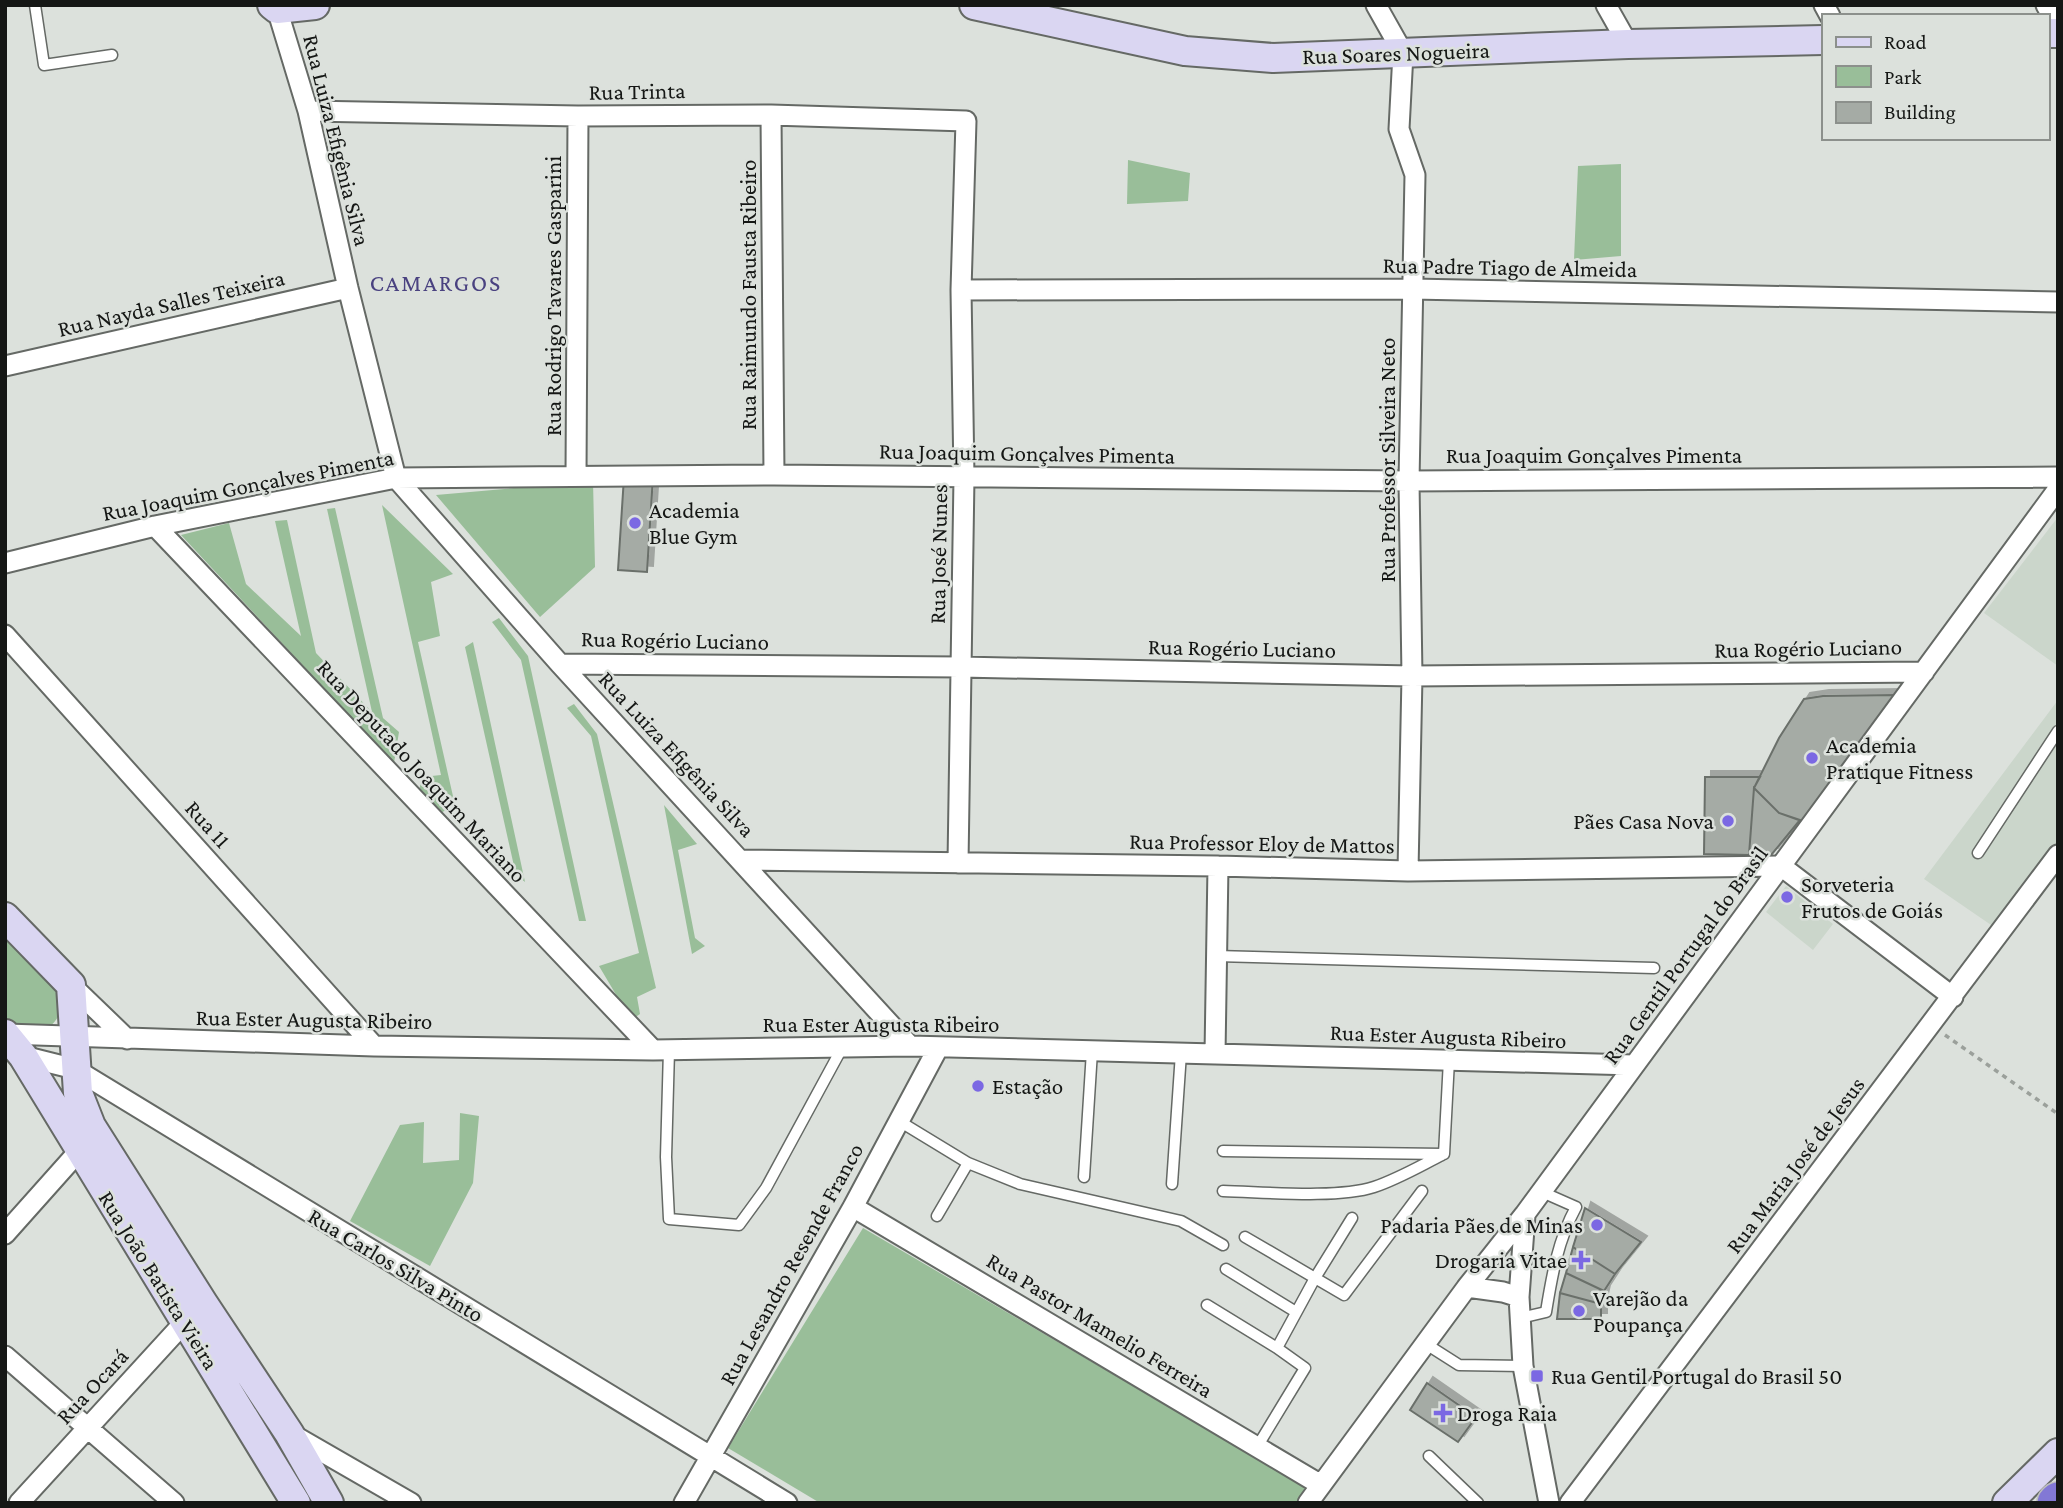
<svg xmlns="http://www.w3.org/2000/svg" width="2063" height="1508" font-family="'Crimson Pro',serif">
  <defs>
    <filter id="shadow"><feDropShadow dx="6" dy="-6" stdDeviation="0" flood-color="#0004"/></filter>
  </defs>
  <rect width="100%" height="100%" fill="#dce1dc"/>
  <path fill="#cbd6cb" d="M 2058,517 L 2058,666 L 1984,613 Z
    M 2058,700 L 2058,841 L 1994,927 L 1924,879 Z
    M 1786,886 L 1833,924 L 1813,950 L 1766,912 Z"/>
  <path fill="#99be99" d="M 1128,160 L 1190,173 L 1188,201 L 1127,204 Z
    M 1621,164 L 1621,256 L 1574,260 L 1578,166 Z
    M 593,481 L 595,567 L 540,617 L 436,495 Z
    M 382,505 L 453,574 L 431,582 L 440,636 L 418,642 L 455,805 L 437,815 L 418,796 L 422,777 L 441,775 Z
    M 335,508 L 383,718 L 399,732 L 394,763 L 181,535 L 229,523 L 246,584 L 301,636 L 275,521 L 287,520 L 316,653 L 372,712 L 327,509 Z
    M 499,618 L 528,656 L 586,921 L 579,921 L 521,660 L 492,622 Z
    M 473,642 L 525,882 L 516,875 L 465,647 Z
    M 574,704 L 597,734 L 656,988 L 637,997 L 640,1014 L 631,1020 L 599,966 L 639,953 L 591,736 L 567,708 Z
    M 664,805 L 697,844 L 678,850 L 695,938 L 705,946 L 692,954 Z
    M 5,927 C 26,949 86,998 49,1027 L 15,1025 L 5,1017 Z
    M 460,1113 L 479,1116 L 473,1183 L 430,1266 L 350,1221 L 400,1125 L 424,1122 L 423,1163 L 459,1160 Z
    M 863,1228 L 1311,1490 L 1301,1503 L 820,1503 L 728,1448 Z"/>
  <path fill="#a5aba5" stroke="#6a6f6a" stroke-width="2" filter="url(#shadow)" d="M 653,476 L 647,572 L 618,570 L 624,477 Z
    M 1895,695 L 1810,824 L 1779,813 L 1754,788 L 1779,738 L 1804,699 L 1823,696 Z
    M 1705,777 L 1760,777 L 1754,788 L 1749,855 L 1704,854 Z
    M 1754,788 L 1779,813 L 1800,820 L 1772,854 L 1749,855 Z
    M 1585,1208 L 1641,1242 L 1615,1274 L 1573,1247 Z
    M 1573,1247 L 1615,1274 L 1604,1291 L 1566,1273 Z
    M 1566,1273 L 1604,1291 L 1601,1304 L 1560,1293 Z
    M 1560,1293 L 1601,1304 L 1601,1319 L 1557,1319 Z
    M 1427,1383 L 1476,1417 L 1458,1442 L 1410,1410 Z"/>
  <g fill="none" stroke-linecap="round" stroke-linejoin="round">
    <g stroke="#656965" stroke-width="13">
      <path id="lane" d="M 35,5 L 44,65 L 112,55
        M 1978,853 L 2058,731
        M 1216,956 L 1654,968
        M 669,1050 L 666,1157 L 669,1219 L 739,1225 L 766,1188 L 842,1048
        M 899,1121 L 968,1163 L 1020,1184 L 1181,1221 L 1223,1245
        M 1223,1151 L 1444,1154 L 1449,1060
        M 1084,1177 L 1092,1051
        M 1172,1184 L 1181,1053
        M 1223,1191 C 1265,1192 1336,1199 1374,1187 C 1398,1179 1420,1166 1442,1155
        M 937,1216 L 968,1163
        M 1245,1237 L 1344,1295 L 1422,1191
        M 1226,1269 L 1296,1312
        M 1207,1305 L 1277,1348
        M 1520,1318 L 1546,1312 C 1552,1275 1558,1240 1576,1207 L 1542,1192
        M 1426,1344 L 1459,1365 L 1523,1366
        M 1257,1447 L 1305,1368 L 1277,1348 L 1315,1278 L 1352,1218
        M 1429,1456 L 1478,1503"/>
    </g>
    <g stroke="#656965" stroke-width="23">
      <path id="street" d="M 1376,5 L 1403,53 L 1399,129 L 1415,175 L 1409,481 L 1412,676 L 1408,871
        M 1606,5 L 1628,44
        M 1824,5 L 1830,16
        M 2046,5 L 2058,26
        M 277,9 L 308,111 L 348,288 L 396,478 L 560,664 L 910,1046
        M 308,111 L 578,116 L 771,115 L 966,121 L 961,290 L 964,477 L 958,863
        M 771,115 L 774,475
        M 961,290 L 1412,289 L 2058,302
        M 5,366 L 348,288
        M 576,475 L 578,116
        M 155,526 L 653,1050
        M 5,563 L 155,526 L 396,478 L 774,475 L 1409,481 L 2058,477
        M 5,635 L 374,1046
        M 560,664 L 961,667 L 1412,676 L 1924,672
        M 741,860 L 1218,866 L 1408,871 L 1781,866 L 1953,997
        M 71,985 L 127,1039
        M 6,1034 L 374,1046 L 653,1050 L 910,1046 L 1634,1065
        M 1215,1054 L 1218,866
        M 23,1056 L 75,1069 L 787,1503
        M 853,1207 L 1321,1485
        M 1525,1215 L 1519,1297 L 1523,1366 L 1549,1503
        M 5,1234 L 79,1151
        M 1467,1287 L 1503,1292 L 1519,1297
        M 5,1356 L 174,1503
        M 293,1435 L 411,1503
        M 19,1503 L 192,1314
        M 684,1503 L 853,1207 L 938,1048
        M 1308,1503 L 1467,1287 L 1525,1214 L 2058,489
        M 1570,1503 L 2058,855"/>
    </g>
    <g stroke="#656965" stroke-width="32">
      <path id="secondary" d="M 272,5 L 277,9 L 315,5
        M 974,5 L 1185,51 L 1273,58 L 1628,44 L 1823,40
        M 2047,33 L 2058,33
        M 5,917 L 71,985 L 78,1093 L 91,1126 L 203,1303 L 289,1433 L 329,1503
        M 5,1034 L 23,1056 L 296,1503
        M 2007,1503 L 2058,1453"/>
    </g>
    <g stroke="#bdbebd" stroke-width="40">
      <path id="highway" d="M 2056,1503 L 2058,1501"/>
    </g>
    <path stroke="#9ba09b" stroke-width="3.5" stroke-dasharray="5 5" stroke-linecap="butt" d="M 1945,1035 L 2058,1114"/>
    <use href="#lane" stroke="#fff" stroke-width="10"/>
    <use href="#street" stroke="#fff" stroke-width="19"/>
    <use href="#secondary" stroke="#dad6f2" stroke-width="28"/>
    <use href="#highway" stroke="#8278d5" stroke-width="37"/>
  </g>
  <g fill="#7b68e3" stroke="#dce1dc" stroke-width="2.5">
    <circle cx="635" cy="523" r="7"/>
    <circle cx="1812" cy="758" r="7"/>
    <circle cx="1728" cy="821" r="7"/>
    <circle cx="1787" cy="897" r="7"/>
    <circle cx="978" cy="1086" r="7"/>
    <circle cx="1597" cy="1225" r="7"/>
    <path d="M1577.5 1249.5h7v7h7v7h-7v7h-7v-7h-7v-7h7z"/>
    <circle cx="1579" cy="1311" r="7"/>
    <rect x="1530" y="1369" width="14" height="14" rx="3.5"/>
    <path d="M1439.5 1402.5h7v7h7v7h-7v7h-7v-7h-7v-7h7z"/>
  </g>
  <g text-anchor="middle" stroke-width="5" stroke-linejoin="round" paint-order="stroke">
    <g font-size="23" fill="#151715" stroke="#dce1dc">
      <text transform="translate(1396 53) rotate(-2)" y="8">Rua Soares Nogueira</text>
      <text transform="translate(637 91) rotate(-1)" y="8">Rua Trinta</text>
      <text transform="translate(337 140) rotate(76)" y="8">Rua Luiza Efigênia Silva</text>
      <text transform="translate(1510 267) rotate(1)" y="8">Rua Padre Tiago de Almeida</text>
      <text transform="translate(748 295) rotate(-90)" y="8">Rua Raimundo Fausta Ribeiro</text>
      <text transform="translate(553 296) rotate(-90)" y="8">Rua Rodrigo Tavares Gasparini</text>
      <text transform="translate(171 303) rotate(-13)" y="8">Rua Nayda Salles Teixeira</text>
      <text transform="translate(1027 453) rotate(1)" y="8">Rua Joaquim Gonçalves Pimenta</text>
      <text x="1594" y="463">Rua Joaquim Gonçalves Pimenta</text>
      <text transform="translate(1387 460) rotate(-90)" y="8">Rua Professor Silveira Neto</text>
      <text transform="translate(248 485) rotate(-11)" y="8">Rua Joaquim Gonçalves Pimenta</text>
      <text transform="translate(938 554) rotate(-89)" y="8">Rua José Nunes</text>
      <text transform="translate(675 640) rotate(1)" y="8">Rua Rogério Luciano</text>
      <text transform="translate(1242 648) rotate(1)" y="8">Rua Rogério Luciano</text>
      <text transform="translate(1808 648) rotate(-1)" y="8">Rua Rogério Luciano</text>
      <text transform="translate(677 754) rotate(47)" y="8">Rua Luiza Efigênia Silva</text>
      <text transform="translate(422 771) rotate(47)" y="8">Rua Deputado Joaquim Mariano</text>
      <text transform="translate(208 824) rotate(48)" y="8">Rua 11</text>
      <text transform="translate(1262 843) rotate(1)" y="8">Rua Professor Eloy de Mattos</text>
      <text transform="translate(1685 955) rotate(-54)" y="8">Rua Gentil Portugal do Brasil</text>
      <text transform="translate(314 1019) rotate(1)" y="8">Rua Ester Augusta Ribeiro</text>
      <text x="881" y="1032">Rua Ester Augusta Ribeiro</text>
      <text transform="translate(1448 1036) rotate(2)" y="8">Rua Ester Augusta Ribeiro</text>
      <text transform="translate(1795 1165) rotate(-53)" y="8">Rua Maria José de Jesus</text>
      <text transform="translate(791 1264) rotate(-61)" y="8">Rua Lesandro Resende Franco</text>
      <text transform="translate(396 1265) rotate(31)" y="8">Rua Carlos Silva Pinto</text>
      <text transform="translate(159 1280) rotate(58)" y="8">Rua João Batista Vieira</text>
      <text transform="translate(1100 1325) rotate(31)" y="8">Rua Pastor Mamelio Ferreira</text>
      <text transform="translate(92 1386) rotate(-47)" y="8">Rua Ocará</text>
    </g>
    <g font-size="23" fill="#151715" stroke="#dce1dc" text-anchor="start">
      <text x="649" y="518">Academia<tspan x="649" dy="26">Blue Gym</tspan></text>
      <text x="1826" y="753">Academia<tspan x="1826" dy="26">Pratique Fitness</tspan></text>
      <text x="1714" y="829" text-anchor="end">Pães Casa Nova</text>
      <text x="1801" y="892">Sorveteria<tspan x="1801" dy="26">Frutos de Goiás</tspan></text>
      <text x="992" y="1094">Estação</text>
      <text x="1583" y="1233" text-anchor="end">Padaria Pães de Minas</text>
      <text x="1567" y="1268" text-anchor="end">Drogaria Vitae</text>
      <text x="1593" y="1306">Varejão da<tspan x="1593" dy="26">Poupança</tspan></text>
      <text x="1551" y="1384">Rua Gentil Portugal do Brasil 50</text>
      <text x="1457" y="1421">Droga Raia</text>
    </g>
    <g font-size="24" letter-spacing="2" fill="#4a4280" stroke="#dce1dc">
      <text x="436" y="291">CAMARGOS</text>
    </g>
  </g>
  <rect width="2063" height="1508" fill="none" stroke="#151715" stroke-width="14"/>
  <rect x="1822" y="14" width="228" height="126" fill="#dce1dc" stroke="#8c908c" stroke-width="2"/>
  <rect x="1836" y="37" width="35" height="10" fill="#dad6f2" stroke="#8c908c" stroke-width="2"/>
  <text x="1884" y="49" font-size="21" fill="#151715">Road</text>
  <rect x="1836" y="66" width="35" height="21" fill="#99be99" stroke="#8c908c" stroke-width="2"/>
  <text x="1884" y="84" font-size="21" fill="#151715">Park</text>
  <rect x="1836" y="102" width="35" height="21" fill="#a5aba5" stroke="#8c908c" stroke-width="2"/>
  <text x="1884" y="119" font-size="21" fill="#151715">Building</text>
</svg>
